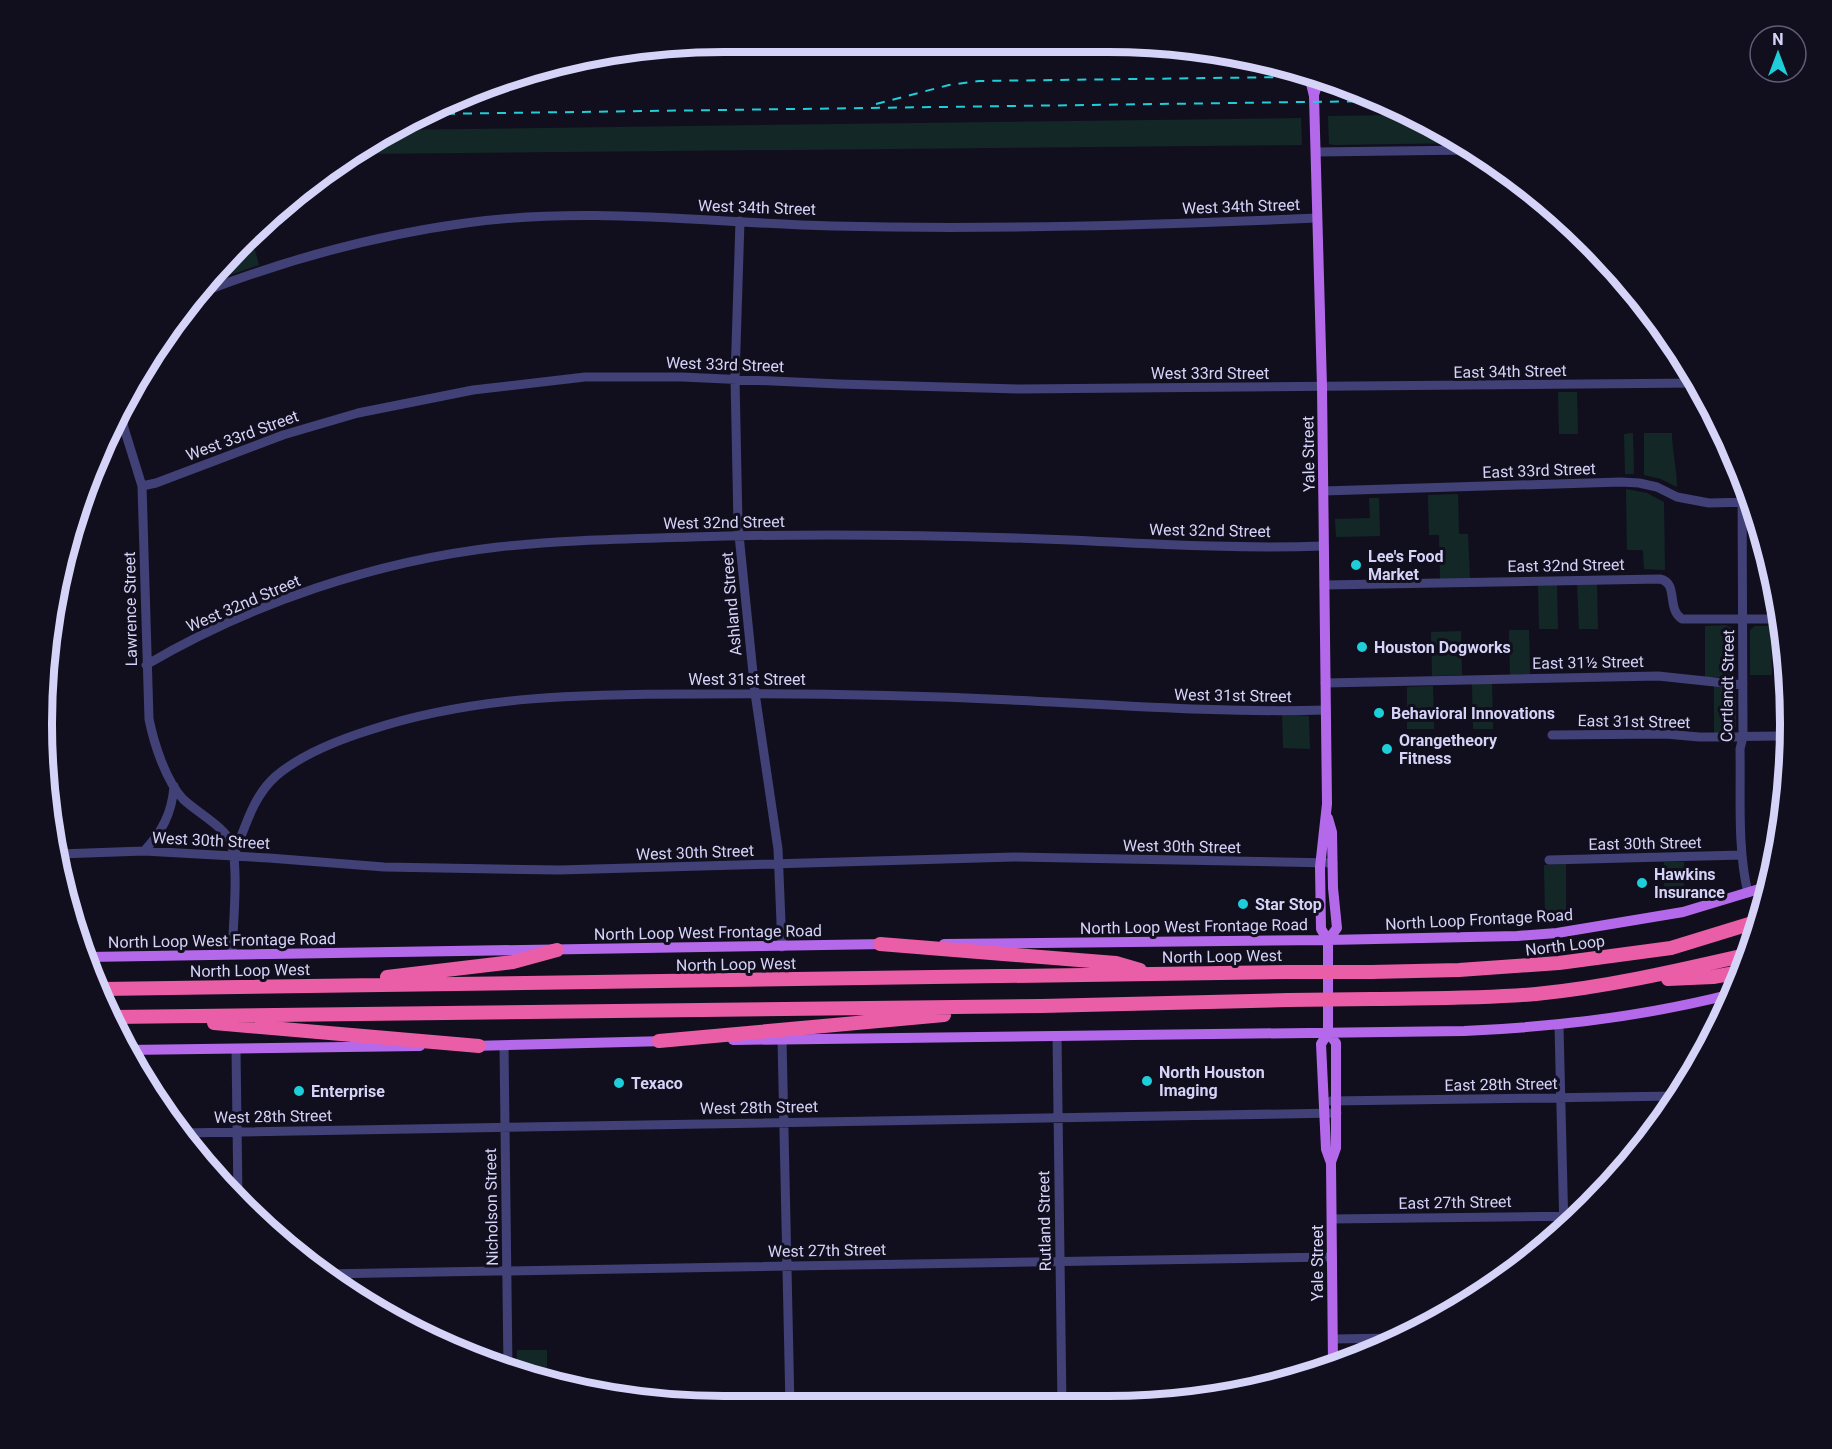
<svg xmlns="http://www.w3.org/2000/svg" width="1832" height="1449" font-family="Roboto,sans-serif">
  <rect width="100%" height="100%" fill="#110f1e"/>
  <path fill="#132826" d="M 1407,115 L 1449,134 L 1462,143 L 1334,145 L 1329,144 L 1328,116 Z
    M 1301,118 L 1302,145 L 357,154 L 384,133 L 391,130 Z
    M 251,235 L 259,265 L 212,281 L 242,242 Z
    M 1558,392 L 1577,392 L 1578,434 L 1559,434 Z
    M 1633,433 L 1634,474 L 1625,474 L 1624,434 Z
    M 1644,433 L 1672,433 C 1672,452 1677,468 1677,487 L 1661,479 L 1644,475 Z
    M 1626,489 L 1647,493 L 1664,502 L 1665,570 L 1644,569 L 1643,550 L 1627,550 Z
    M 1458,494 L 1459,534 L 1468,534 L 1470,579 L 1440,579 L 1439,535 L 1429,535 L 1428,495 Z
    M 1369,498 L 1379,498 L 1380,536 L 1336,537 L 1335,519 L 1370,518 Z
    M 1597,583 L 1598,629 L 1579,629 L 1577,584 Z
    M 1538,585 L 1557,585 L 1558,629 L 1539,629 Z
    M 1725,625 L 1733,628 L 1734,677 L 1705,677 L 1705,626 Z
    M 1755,626 L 1771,626 L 1772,675 L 1750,675 L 1750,630 Z
    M 1509,630 L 1529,630 L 1530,674 L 1510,675 Z
    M 1461,631 L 1462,675 L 1432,676 L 1431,632 Z
    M 1472,683 L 1492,683 L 1493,729 L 1473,729 Z
    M 1433,686 L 1434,729 L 1407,729 L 1407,687 Z
    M 1714,686 L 1729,688 L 1736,694 L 1736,727 L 1731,730 L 1714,734 Z
    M 1282,714 L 1309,716 L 1310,749 L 1283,748 Z
    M 1664,862 L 1684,862 L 1684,897 L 1664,899 Z
    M 1566,864 L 1566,915 L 1545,916 L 1544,865 Z
    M 517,1350 L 547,1350 L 547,1381 L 517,1371 Z"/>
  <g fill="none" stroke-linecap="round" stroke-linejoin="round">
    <path stroke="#414177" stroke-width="9" d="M 1316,152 L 1472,150
      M 740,221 L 735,378 L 738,525 L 755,693 L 778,849 L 782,947
      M 205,291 C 289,259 377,235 466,223 C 587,206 711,223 832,226 C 994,230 1155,225 1317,218
      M 121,412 L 124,428 L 142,486 L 149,719 C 154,744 166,781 183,799 C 195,811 225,827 231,843 C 239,866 233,926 232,954
      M 1742,478 L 1743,737 L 1740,749 C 1741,795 1737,848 1748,893
      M 142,486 L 156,483 L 283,435 L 358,413 L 473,390 L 585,377 L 682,377 L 839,384 L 1019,389 L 1699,383
      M 1323,491 L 1621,482 L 1639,483 L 1657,487 L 1677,497 L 1709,503 L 1752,502
      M 1324,585 L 1660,579 C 1679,583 1666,609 1682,619 L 1780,619
      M 146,665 C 251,603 377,561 498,547 C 562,540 626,539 691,537 C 817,533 944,535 1070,540 C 1155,544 1239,549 1323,546
      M 1325,683 L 1658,676 L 1743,685
      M 1552,735 L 1666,734 L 1699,737 L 1787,736
      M 144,851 C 162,832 172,813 174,786
      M 59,854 L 144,851 L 269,858 L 384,867 L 559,870 L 1014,857 L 1333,863
      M 233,857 C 245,829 252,797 276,776 C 302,754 338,740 370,730 C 476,695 587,694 698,694 C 802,693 908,695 1012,700 C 1117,705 1221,713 1326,710
      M 1549,860 L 1742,855
      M 1559,1026 L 1564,1231
      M 1057,1036 L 1062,1406
      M 782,1039 L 790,1407
      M 504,1046 L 508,1369
      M 236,1049 L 238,1200
      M 1331,1101 L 1676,1096
      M 181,1133 L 1337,1113
      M 1332,1219 L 1578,1216
      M 323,1274 L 1332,1257
      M 1333,1339 L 1396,1338
      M 1149,1406 L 1153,1405"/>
    <path stroke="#b469ea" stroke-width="10" d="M 1309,75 L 1314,96 L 1322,387 L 1327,804 L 1320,867 L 1321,929 L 1328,940 L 1328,1033 L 1321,1044 L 1326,1149 L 1331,1163 L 1333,1363
      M 1314,95 L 1320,77
      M 1328,818 L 1332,832 L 1333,888 L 1337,928 L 1328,940
      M 944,944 L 1328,940 L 1517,936 L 1557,933 L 1683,912 L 1769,886
      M 88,957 L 886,944
      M 1328,1033 L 1336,1043 L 1336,1148 L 1331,1162
      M 733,1040 L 1464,1031 C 1556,1027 1642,1017 1732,994
      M 472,1046 L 666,1041
      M 127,1050 L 420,1046"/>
    <path stroke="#e95ea6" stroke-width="14" d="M 880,944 L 1116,963 L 1140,970
      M 1371,972 L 1459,970 L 1559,963 L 1671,948 L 1759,921
      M 387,977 L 513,962 L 557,950
      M 1668,979 L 1713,977 L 1740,972
      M 102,989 L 1287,972
      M 1372,999 C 1426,998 1481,999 1536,994 C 1607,987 1676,971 1746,955
      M 113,1017 L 1041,1006 L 1288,1000
      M 214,1023 L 479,1046
      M 659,1041 L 944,1015"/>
    <path stroke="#1ecfd9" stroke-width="2" stroke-dasharray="9 8" stroke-linecap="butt" d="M 876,104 L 949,85 L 979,81 L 1290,77
      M 429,114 L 1378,101"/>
    <path stroke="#e95ea6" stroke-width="14" d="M 1287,972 L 1371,972
      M 1288,1000 L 1372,999"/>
  </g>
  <g fill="#1ecfd9" stroke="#110f1e" stroke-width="2">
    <circle cx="1356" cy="565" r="6"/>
    <circle cx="1362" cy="647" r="6"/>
    <circle cx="1379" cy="713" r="6"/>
    <circle cx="1387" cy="749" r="6"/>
    <circle cx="1642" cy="883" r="6"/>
    <circle cx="1243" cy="904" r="6"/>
    <circle cx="1147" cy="1081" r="6"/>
    <circle cx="619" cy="1083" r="6"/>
    <circle cx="299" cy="1091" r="6"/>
  </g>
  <g text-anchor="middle" stroke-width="6" stroke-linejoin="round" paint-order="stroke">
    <g font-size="16" fill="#d6d3f9" stroke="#110f1e">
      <text transform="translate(1241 206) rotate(-2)" y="6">West 34th Street</text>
      <text transform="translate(757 207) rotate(2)" y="6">West 34th Street</text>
      <text transform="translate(725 364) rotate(2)" y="6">West 33rd Street</text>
      <text transform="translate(1510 371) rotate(-1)" y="6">East 34th Street</text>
      <text x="1210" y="379">West 33rd Street</text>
      <text transform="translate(242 435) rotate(-20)" y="6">West 33rd Street</text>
      <text transform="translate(1308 454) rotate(-91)" y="6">Yale Street</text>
      <text transform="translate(1539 470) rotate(-2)" y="6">East 33rd Street</text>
      <text transform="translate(724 522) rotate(-1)" y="6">West 32nd Street</text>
      <text transform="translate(1210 530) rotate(1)" y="6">West 32nd Street</text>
      <text transform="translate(1566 565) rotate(-1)" y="6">East 32nd Street</text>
      <text transform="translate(243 603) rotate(-23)" y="6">West 32nd Street</text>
      <text transform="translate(731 604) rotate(-95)" y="6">Ashland Street</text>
      <text transform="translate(130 609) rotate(-91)" y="6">Lawrence Street</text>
      <text transform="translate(1588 662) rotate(-1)" y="6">East 31½ Street</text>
      <text x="747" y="685">West 31st Street</text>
      <text transform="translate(1727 686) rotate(-89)" y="6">Cortlandt Street</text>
      <text transform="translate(1233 695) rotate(1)" y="6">West 31st Street</text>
      <text transform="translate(1634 721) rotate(1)" y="6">East 31st Street</text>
      <text transform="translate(211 840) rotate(3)" y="6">West 30th Street</text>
      <text transform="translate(1645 843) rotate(-1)" y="6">East 30th Street</text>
      <text transform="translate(1182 846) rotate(1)" y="6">West 30th Street</text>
      <text transform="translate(695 852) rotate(-2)" y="6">West 30th Street</text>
      <text transform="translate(1479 919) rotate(-3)" y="6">North Loop Frontage Road</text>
      <text transform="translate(1194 926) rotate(-1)" y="6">North Loop West Frontage Road</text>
      <text transform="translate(708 932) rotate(-1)" y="6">North Loop West Frontage Road</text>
      <text transform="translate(222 940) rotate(-1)" y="6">North Loop West Frontage Road</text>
      <text transform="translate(1565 945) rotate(-7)" y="6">North Loop</text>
      <text transform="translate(1222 956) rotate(-1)" y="6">North Loop West</text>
      <text transform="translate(736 964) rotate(-1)" y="6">North Loop West</text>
      <text transform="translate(250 970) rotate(-1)" y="6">North Loop West</text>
      <text transform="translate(1501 1084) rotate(-1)" y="6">East 28th Street</text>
      <text transform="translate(759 1107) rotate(-1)" y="6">West 28th Street</text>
      <text transform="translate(273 1116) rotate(-1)" y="6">West 28th Street</text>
      <text transform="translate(1455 1202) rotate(-1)" y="6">East 27th Street</text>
      <text transform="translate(491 1207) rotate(-91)" y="6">Nicholson Street</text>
      <text transform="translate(1044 1221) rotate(-91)" y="6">Rutland Street</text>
      <text transform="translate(827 1250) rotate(-1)" y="6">West 27th Street</text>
      <text transform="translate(1317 1263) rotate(-90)" y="6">Yale Street</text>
    </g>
    <g font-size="16" font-weight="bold" fill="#d6d3f9" stroke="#110f1e" text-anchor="start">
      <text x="1368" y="562">Lee's Food<tspan x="1368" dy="18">Market</tspan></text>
      <text x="1374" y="653">Houston Dogworks</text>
      <text x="1391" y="719">Behavioral Innovations</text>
      <text x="1399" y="746">Orangetheory<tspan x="1399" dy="18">Fitness</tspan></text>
      <text x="1654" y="880">Hawkins<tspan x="1654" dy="18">Insurance</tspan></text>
      <text x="1255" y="910">Star Stop</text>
      <text x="1159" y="1078">North Houston<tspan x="1159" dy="18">Imaging</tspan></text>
      <text x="631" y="1089">Texaco</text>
      <text x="311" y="1097">Enterprise</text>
    </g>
  </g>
  <path d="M0 0H1832V1449H0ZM724 52H1108A672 672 0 0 1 1780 724V724A672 672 0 0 1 1108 1396H724A672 672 0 0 1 52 724V724A672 672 0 0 1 724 52Z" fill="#110f1e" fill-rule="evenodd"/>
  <path fill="none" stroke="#d6d3f9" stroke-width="8" d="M724 52H1108A672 672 0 0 1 1780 724V724A672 672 0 0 1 1108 1396H724A672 672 0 0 1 52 724V724A672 672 0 0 1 724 52Z"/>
  <g transform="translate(1778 54)"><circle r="28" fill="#110f1e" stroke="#605d76" stroke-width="1.5"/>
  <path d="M0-4.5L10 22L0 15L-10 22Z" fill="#1ecfd9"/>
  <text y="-9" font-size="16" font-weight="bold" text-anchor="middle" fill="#d6d3f9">N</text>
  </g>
</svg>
